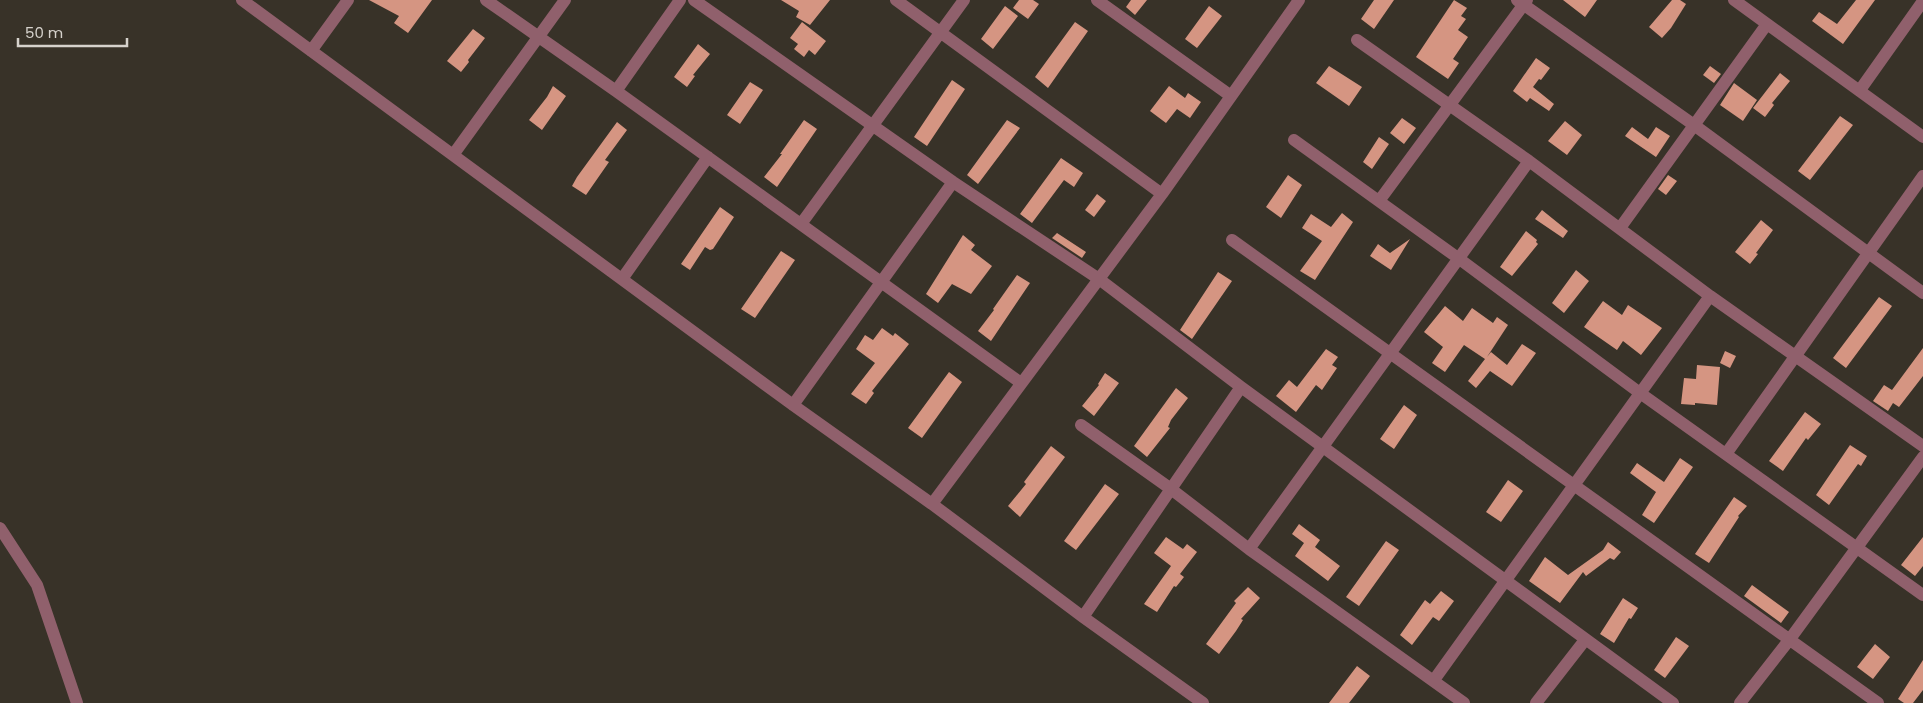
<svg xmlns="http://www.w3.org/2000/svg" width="1923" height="703" font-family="Poppins,sans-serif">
  <rect width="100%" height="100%" fill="#383228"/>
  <path fill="#d59582" d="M 369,0 L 432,0 L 408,33 L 394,23 L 399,16 Z
    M 781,0 L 830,0 L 810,25 L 796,17 L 799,11 Z
    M 1019,0 L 1033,0 L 1039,4 L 1028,19 L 1013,8 Z
    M 1131,0 L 1147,0 L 1135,15 L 1126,7 Z
    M 1374,0 L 1394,0 L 1374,29 L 1361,19 Z
    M 1454,0 L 1467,8 L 1461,16 L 1466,19 L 1458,30 L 1468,37 L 1453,59 L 1459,63 L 1448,79 L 1416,57 Z
    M 1563,0 L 1597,0 L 1585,17 Z
    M 1672,0 L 1680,0 L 1686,4 L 1671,28 L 1662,38 L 1649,27 Z
    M 1856,0 L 1875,0 L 1843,44 L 1812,21 L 1819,12 L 1837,24 Z
    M 1005,6 L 1018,16 L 993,49 L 981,39 Z
    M 1209,6 L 1222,16 L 1197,48 L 1185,39 Z
    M 802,22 L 826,41 L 815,55 L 809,50 L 804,57 L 794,49 L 798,44 L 790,38 Z
    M 1075,22 L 1088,31 L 1048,88 L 1035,77 Z
    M 473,29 L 485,38 L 468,60 L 469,62 L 461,72 L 447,61 Z
    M 698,44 L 710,54 L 693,75 L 695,76 L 687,87 L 674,77 Z
    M 1536,58 L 1550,68 L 1541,80 L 1539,79 L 1533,87 L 1554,104 L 1549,111 L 1530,98 L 1527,102 L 1513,91 Z
    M 1329,66 L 1362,87 L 1349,106 L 1316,83 Z
    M 1710,66 L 1721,74 L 1714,83 L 1703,75 Z
    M 1780,73 L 1790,81 L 1772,103 L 1774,105 L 1765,117 L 1753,108 Z
    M 952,80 L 965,89 L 927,146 L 914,137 Z
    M 750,82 L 763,90 L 740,124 L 727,115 Z
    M 1734,83 L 1757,100 L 1743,121 L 1720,105 Z
    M 553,86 L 566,96 L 542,130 L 529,120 L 547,97 Z
    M 1169,86 L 1185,98 L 1188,93 L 1201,102 L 1190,118 L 1177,109 L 1166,123 L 1150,111 Z
    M 1840,116 L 1853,125 L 1810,180 L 1798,171 Z
    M 1402,118 L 1416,128 L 1404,144 L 1390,133 Z
    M 804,120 L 817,129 L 777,187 L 764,177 L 782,154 L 780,154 Z
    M 1007,120 L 1020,128 L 978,184 L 967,175 Z
    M 1565,121 L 1582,135 L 1567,155 L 1548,141 Z
    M 617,122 L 627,130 L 605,160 L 609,162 L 586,195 L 572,186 L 577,177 Z
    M 1632,127 L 1648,139 L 1656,127 L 1670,136 L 1656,157 L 1625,136 Z
    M 1379,137 L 1389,144 L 1372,169 L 1363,162 Z
    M 1061,158 L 1083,173 L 1074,187 L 1064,180 L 1032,223 L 1020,214 Z
    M 1288,175 L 1302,185 L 1281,218 L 1266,207 Z
    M 1668,175 L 1677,181 L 1666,195 L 1658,189 Z
    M 1097,194 L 1106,201 L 1094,217 L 1085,210 Z
    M 720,207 L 734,217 L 713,249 L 710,250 L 705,247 L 690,270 L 681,264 Z
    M 1542,210 L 1568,231 L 1563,238 L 1535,219 Z
    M 1342,213 L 1353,222 L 1315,280 L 1300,271 L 1322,241 L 1302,228 L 1311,214 L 1331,227 Z
    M 1761,220 L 1773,230 L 1756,253 L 1758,254 L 1750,264 L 1735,252 Z
    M 1526,231 L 1537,240 L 1536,242 L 1538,244 L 1512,276 L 1500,267 Z
    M 1057,233 L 1086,252 L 1082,258 L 1052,238 Z
    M 963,235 L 975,245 L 971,250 L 992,266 L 971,294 L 952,284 L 938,303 L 926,294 Z
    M 1410,239 L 1391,270 L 1370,256 L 1378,244 L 1390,253 Z
    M 781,251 L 795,260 L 755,318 L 741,309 Z
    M 1576,270 L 1589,281 L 1564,313 L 1552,303 Z
    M 1218,272 L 1232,281 L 1192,339 L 1180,330 Z
    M 1017,275 L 1030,283 L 991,341 L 978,331 L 994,310 L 993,309 Z
    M 1879,297 L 1892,306 L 1846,368 L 1833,358 Z
    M 1603,301 L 1622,315 L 1628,305 L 1662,328 L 1641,355 L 1623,341 L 1617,350 L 1584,327 Z
    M 1445,306 L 1463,321 L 1472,308 L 1493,323 L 1497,317 L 1508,325 L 1487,357 L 1491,352 L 1507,365 L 1522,344 L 1536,353 L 1512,386 L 1490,371 L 1476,388 L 1468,381 L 1485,359 L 1464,345 L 1445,372 L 1432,363 L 1443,347 L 1424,332 Z
    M 882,328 L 893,336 L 895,333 L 909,344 L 872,391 L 874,393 L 866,404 L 851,394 L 875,363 L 856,349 L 865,335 L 873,340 Z
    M 1923,348 L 1923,376 L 1899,407 L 1893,403 L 1888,411 L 1873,401 L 1884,385 L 1892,390 Z
    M 1326,349 L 1338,357 L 1332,365 L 1337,368 L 1322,390 L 1316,385 L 1296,412 L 1276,396 L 1289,380 L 1297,387 Z
    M 1725,351 L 1736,356 L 1730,368 L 1720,363 Z
    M 1697,365 L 1720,367 L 1717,405 L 1695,403 L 1695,405 L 1681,404 L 1684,378 L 1696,379 Z
    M 949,372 L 962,382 L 922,438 L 908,428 Z
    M 1105,373 L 1119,383 L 1094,416 L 1082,406 L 1099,385 L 1098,384 Z
    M 1176,388 L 1188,398 L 1171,420 L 1168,427 L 1170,428 L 1147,457 L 1134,446 Z
    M 1404,405 L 1417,415 L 1394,449 L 1380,439 Z
    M 1805,412 L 1821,424 L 1808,440 L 1806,438 L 1783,471 L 1769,461 Z
    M 1850,445 L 1867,456 L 1861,466 L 1858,464 L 1829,505 L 1816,495 Z
    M 1051,446 L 1065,457 L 1020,517 L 1008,506 L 1026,484 L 1024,482 Z
    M 1680,458 L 1693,467 L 1654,523 L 1642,515 L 1656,492 L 1630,473 L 1637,463 L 1664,482 Z
    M 1508,480 L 1523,491 L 1501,522 L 1486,512 Z
    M 1105,484 L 1119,494 L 1076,550 L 1064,541 Z
    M 1734,497 L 1747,506 L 1738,516 L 1739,517 L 1709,563 L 1695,554 Z
    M 1299,524 L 1320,540 L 1315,547 L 1340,566 L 1328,581 L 1295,556 L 1304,543 L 1292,534 Z
    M 1166,537 L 1183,549 L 1187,544 L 1197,552 L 1180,574 L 1184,577 L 1176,587 L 1174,586 L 1157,612 L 1144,604 L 1171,566 L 1154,553 Z
    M 1923,537 L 1923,566 L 1915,576 L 1901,565 Z
    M 1386,541 L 1399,550 L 1359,606 L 1346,597 Z
    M 1608,542 L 1621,552 L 1614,560 L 1610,558 L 1586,576 L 1583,572 L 1560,603 L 1529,581 L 1545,557 L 1568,575 L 1603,550 Z
    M 1752,585 L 1789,612 L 1781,623 L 1744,596 Z
    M 1248,587 L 1260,598 L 1241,619 L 1243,620 L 1236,631 L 1219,654 L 1206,644 L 1236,603 L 1234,601 Z
    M 1441,591 L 1454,601 L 1439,621 L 1433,617 L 1412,645 L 1400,635 L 1425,600 L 1430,604 Z
    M 1623,598 L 1638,608 L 1631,619 L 1629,618 L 1614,643 L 1600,634 Z
    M 1676,637 L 1689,646 L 1665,678 L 1654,670 Z
    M 1875,644 L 1890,657 L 1873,679 L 1857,667 Z
    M 1923,660 L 1923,690 L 1913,703 L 1904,703 L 1898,699 Z
    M 1357,666 L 1370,676 L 1349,703 L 1329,703 Z"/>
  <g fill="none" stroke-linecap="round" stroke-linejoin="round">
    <path stroke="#90606c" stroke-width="12" d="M 242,0 L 793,405 L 932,504 L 1083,617 L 1203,703
      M 486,0 L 616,91 L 1021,383
      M 694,0 L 953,182 L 1099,279 L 1241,387 L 1673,703
      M 896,0 L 1162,194
      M 1097,0 L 1231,96
      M 1517,0 L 1694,125 L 1923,293
      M 1734,0 L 1923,137
      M 1357,40 L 1529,161 L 1710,296 L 1923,446
      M 311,51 L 348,0
      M 1860,90 L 1923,1
      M 616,91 L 680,0
      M 1294,140 L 1458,258 L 1640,393 L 1923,595
      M 453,155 L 565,0
      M 1379,201 L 1527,0
      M 801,224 L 964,0
      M 1620,228 L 1767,24
      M 1232,240 L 1878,703
      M 622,279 L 708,157
      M 793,405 L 953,182
      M 1081,425 L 1171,489 L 1249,549 L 1464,703
      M 1726,454 L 1923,176
      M 932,504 L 1162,194 L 1299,0
      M 0,528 L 37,585 L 77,703
      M 1249,549 L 1529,161
      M 1083,617 L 1241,387
      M 1434,680 L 1710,296
      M 1536,703 L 1585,640
      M 1740,703 L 1790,639 L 1923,457"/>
  </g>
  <path d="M18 38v8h109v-8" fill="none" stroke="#d6d2cc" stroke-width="2.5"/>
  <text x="25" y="38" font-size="15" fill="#d6d2cc" stroke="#383228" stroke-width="4" paint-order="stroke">50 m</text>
</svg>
